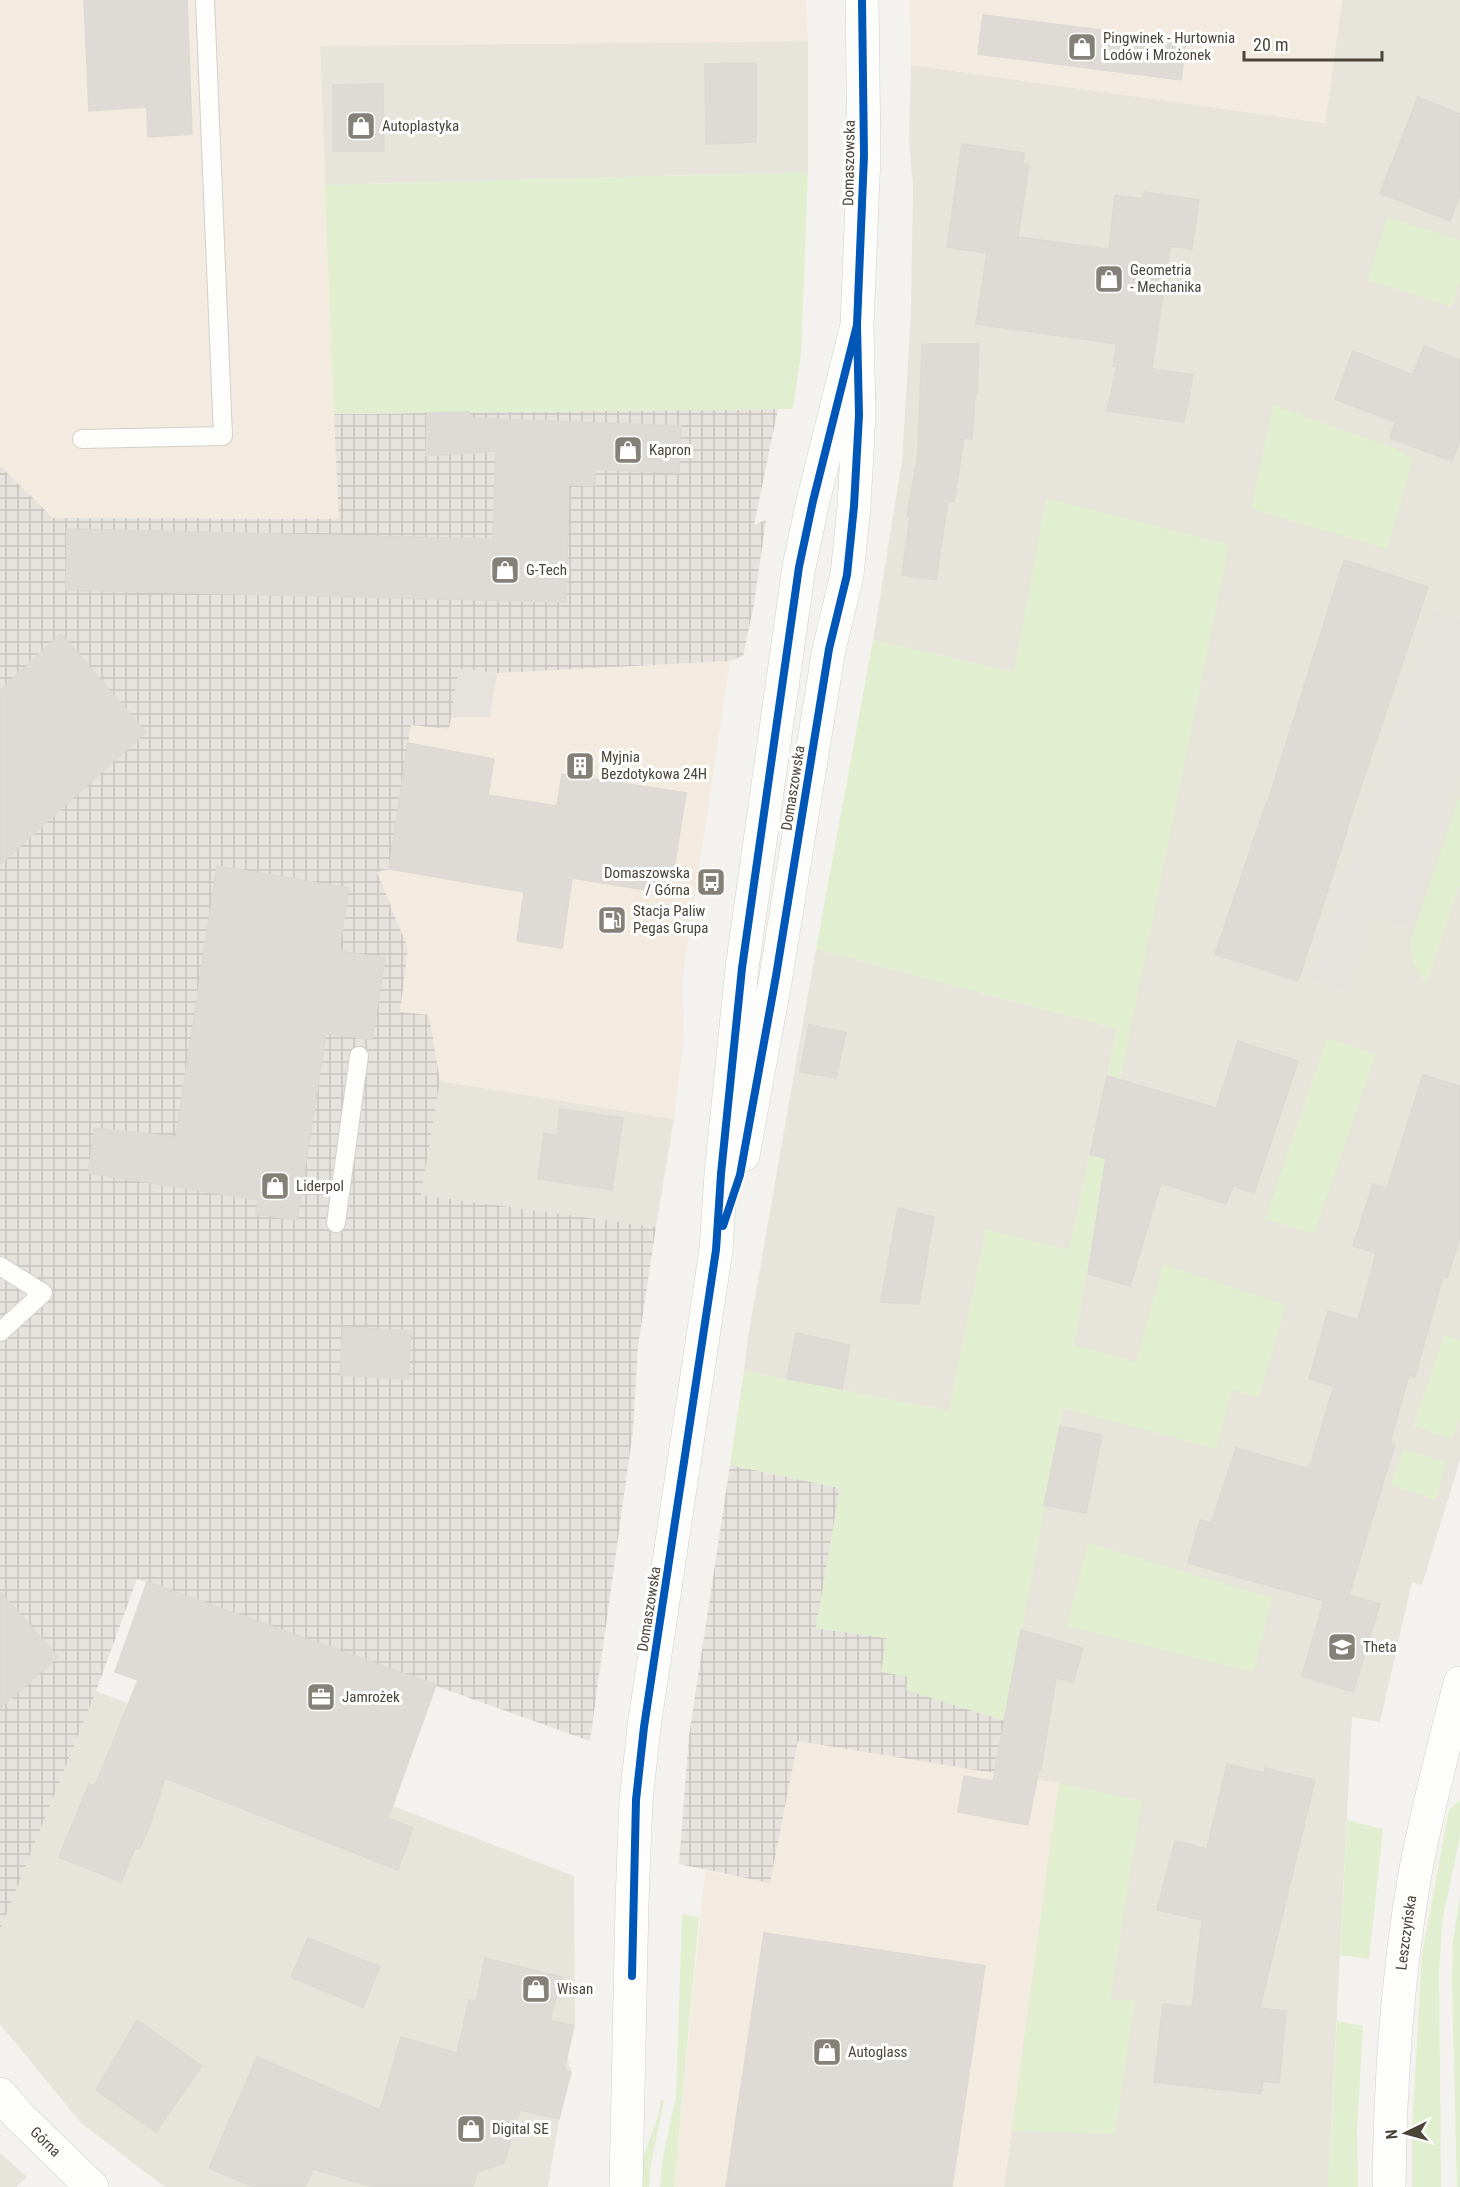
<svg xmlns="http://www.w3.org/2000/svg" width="1460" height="2187" font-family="'Roboto Condensed',sans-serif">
  <defs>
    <pattern id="industrial-grid" width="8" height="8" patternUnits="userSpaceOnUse" patternTransform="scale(1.5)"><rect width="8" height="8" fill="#e6e2de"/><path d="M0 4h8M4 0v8" fill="none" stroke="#c7c3bf"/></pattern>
  </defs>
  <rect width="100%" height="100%" fill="#f4f2ee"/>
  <path fill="#e7e4dc" d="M 1342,0 L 1460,0 L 1460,1460 L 1422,1585 L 1412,1582 L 1380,1722 L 1352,1717 L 1328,2187 L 1004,2187 L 1058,1784 L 994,1773 L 1058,1436 L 1097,1213 L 1109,1160 L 1102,1157 L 1120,1080 L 1145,952 L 1014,672 L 873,640 L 902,461 L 911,312 L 913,187 L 909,139 L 911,65 L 1325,123 Z
    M 808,41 L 808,172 L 325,185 L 320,46 Z
    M 816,949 L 1117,1029 L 1069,1250 L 986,1230 L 949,1411 L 744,1371 L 748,1337 Z
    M 440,1081 L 674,1119 L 656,1227 L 421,1195 Z
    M 96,1691 L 574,1876 L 575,2026 L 567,2057 L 571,2072 L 559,2119 L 548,2187 L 165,2187 L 82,2124 L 0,2024 L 0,1930 Z
    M 0,2153 L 27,2177 L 16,2187 L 0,2187 Z"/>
  <path fill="#f3ebdf" d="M 0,0 L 806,0 L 808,41 L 320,46 L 339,519 L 53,518 L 0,466 Z
    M 910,0 L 1342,0 L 1325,123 L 911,65 Z
    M 730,661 L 682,980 L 684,1037 L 674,1119 L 440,1081 L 429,1016 L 400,1012 L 408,949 L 377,872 L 389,869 L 411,725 L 459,669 L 497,673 Z
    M 798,1741 L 1059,1783 L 1004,2187 L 674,2187 L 705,1871 L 770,1882 Z"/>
  <path fill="url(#industrial-grid)" d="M 778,409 L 754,525 L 766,520 L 754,604 L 743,656 L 730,661 L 497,673 L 459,669 L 449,729 L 411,725 L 389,869 L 377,872 L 408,949 L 400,1012 L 429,1015 L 440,1081 L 421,1195 L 656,1227 L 638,1346 L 633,1430 L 590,1741 L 137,1579 L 96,1691 L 0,1930 L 0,466 L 53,518 L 339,519 L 334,414 Z
    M 730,1465 L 840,1488 L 816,1628 L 886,1638 L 908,1677 L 907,1690 L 1005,1721 L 994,1773 L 798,1741 L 770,1883 L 679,1864 L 689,1736 Z"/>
  <path fill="#e1eecf" d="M 808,172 L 801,354 L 793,409 L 334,414 L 325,185 Z
    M 1387,217 L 1460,240 L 1460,281 L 1452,307 L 1368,280 Z
    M 1273,405 L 1397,449 L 1413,459 L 1387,549 L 1251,509 Z
    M 1046,498 L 1229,545 L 1120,1080 L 1102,1157 L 1109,1160 L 1097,1213 L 1074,1345 L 1136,1362 L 1163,1264 L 1286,1305 L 1259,1397 L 1232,1390 L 1216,1449 L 1063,1408 L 1005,1721 L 906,1690 L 908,1677 L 881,1672 L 886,1638 L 816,1628 L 840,1488 L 730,1465 L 744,1371 L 949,1411 L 986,1229 L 1069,1250 L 1117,1029 L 816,949 L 873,640 L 1014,672 Z
    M 1460,795 L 1460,884 L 1426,985 L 1412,959 L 1410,942 Z
    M 1327,1038 L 1376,1054 L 1314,1234 L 1265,1219 Z
    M 1444,1335 L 1460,1340 L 1460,1418 L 1453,1439 L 1413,1426 Z
    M 1403,1449 L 1446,1462 L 1436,1500 L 1391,1485 Z
    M 1088,1543 L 1272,1598 L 1254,1672 L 1067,1626 Z
    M 1059,1783 L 1142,1801 L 1110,1999 L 1135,2001 L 1115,2134 L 1012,2131 Z
    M 1460,1800 L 1460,1836 L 1442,1922 L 1439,1974 L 1441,2187 L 1412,2187 L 1412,2128 L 1422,1955 L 1449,1810 Z
    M 1347,1820 L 1383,1829 L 1369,1959 L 1340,1955 Z
    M 1460,1897 L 1460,2187 L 1457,2187 L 1452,1981 L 1453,1942 Z
    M 682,1914 L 699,1917 L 674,2187 L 660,2187 L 662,2162 L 676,2097 Z
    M 1337,2021 L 1363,2026 L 1357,2132 L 1358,2187 L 1328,2187 Z
    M 661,2100 L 664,2101 L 651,2164 L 649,2187 L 639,2187 L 643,2158 L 657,2119 Z"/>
  <path fill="#e6e3df" d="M 1433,610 L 1460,619 L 1460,770 L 1409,927 L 1373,916 L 1364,949 L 1348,992 L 1311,978 Z
    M 459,669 L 497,673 L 490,717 L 451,717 Z"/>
  <path fill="#dedbd6" stroke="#dcd9d4" stroke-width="1.5" d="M 84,0 L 187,0 L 192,134 L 148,137 L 147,107 L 89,111 Z
    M 983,15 L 1186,41 L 1181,80 L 978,54 Z
    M 756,63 L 756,142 L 706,144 L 705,64 Z
    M 383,84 L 384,151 L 333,151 L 333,85 Z
    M 1418,97 L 1460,114 L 1460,195 L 1450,221 L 1380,193 Z
    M 962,144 L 1024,153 L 1023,164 L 1029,165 L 1018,237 L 1109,249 L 1115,195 L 1143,199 L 1144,192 L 1199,200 L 1192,249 L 1170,246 L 1152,369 L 1193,375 L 1184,422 L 1107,411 L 1117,366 L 1113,366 L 1117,344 L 976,324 L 987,253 L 947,247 Z
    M 922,344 L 979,344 L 977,394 L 975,395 L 972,439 L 964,438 L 954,502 L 948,501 L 936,580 L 902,575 L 910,517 L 907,516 L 918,454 Z
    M 1424,346 L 1460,360 L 1460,441 L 1452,461 L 1390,438 L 1395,422 L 1335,399 L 1353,351 L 1413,375 Z
    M 470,412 L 470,418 L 681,426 L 679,473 L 595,469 L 595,486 L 569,485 L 566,602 L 66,590 L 67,529 L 493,539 L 496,451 L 426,456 L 427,413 Z
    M 1344,560 L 1428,587 L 1346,831 L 1347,831 L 1298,981 L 1215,954 L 1266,804 L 1267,804 Z
    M 61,634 L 146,732 L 0,864 L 0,690 Z
    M 408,743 L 494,759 L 488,795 L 557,806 L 562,774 L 686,793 L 670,894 L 572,878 L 562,948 L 517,941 L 524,892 L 389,869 Z
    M 217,866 L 349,888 L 339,951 L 385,958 L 372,1040 L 326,1033 L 297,1220 L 256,1214 L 258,1200 L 88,1173 L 95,1128 L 176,1137 Z
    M 809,1025 L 846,1032 L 836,1078 L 800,1072 Z
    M 1238,1041 L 1298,1061 L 1254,1193 L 1233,1186 L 1226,1204 L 1161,1183 L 1130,1286 L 1088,1274 L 1106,1158 L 1090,1155 L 1107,1076 L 1216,1108 Z
    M 1423,1075 L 1460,1086 L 1460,1237 L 1447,1278 L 1443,1276 L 1415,1377 L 1409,1375 L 1390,1442 L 1395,1444 L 1349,1595 L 1380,1604 L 1353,1692 L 1302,1676 L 1324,1601 L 1188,1563 L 1200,1520 L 1211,1523 L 1236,1448 L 1309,1469 L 1334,1386 L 1309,1379 L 1328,1311 L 1358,1320 L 1376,1253 L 1353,1246 L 1373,1184 L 1387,1188 Z
    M 560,1109 L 623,1118 L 612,1190 L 538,1179 L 544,1133 L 557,1136 Z
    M 898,1208 L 934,1217 L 919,1304 L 881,1302 Z
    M 343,1327 L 411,1331 L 408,1379 L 340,1375 Z
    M 796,1333 L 850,1345 L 842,1389 L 787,1379 Z
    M 1060,1426 L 1102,1435 L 1086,1513 L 1044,1505 Z
    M 147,1582 L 436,1685 L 388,1818 L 413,1828 L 398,1870 L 165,1778 L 148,1830 L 139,1849 L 135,1848 L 121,1882 L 59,1857 L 89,1784 L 95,1786 L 138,1680 L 115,1672 Z
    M 0,1592 L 58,1657 L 0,1708 Z
    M 1021,1630 L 1083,1648 L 1073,1682 L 1056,1678 L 1041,1769 L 1039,1769 L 1028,1825 L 958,1812 L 964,1776 L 993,1781 Z
    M 1227,1764 L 1264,1773 L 1265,1768 L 1315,1780 L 1260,2008 L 1286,2011 L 1279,2083 L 1263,2081 L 1261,2094 L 1154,2082 L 1163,2004 L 1192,2007 L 1202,1920 L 1157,1910 L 1175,1841 L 1207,1849 Z
    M 764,1933 L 985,1966 L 952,2187 L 726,2187 Z
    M 308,1938 L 380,1967 L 363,2007 L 291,1977 Z
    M 485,1958 L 562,1977 L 550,2020 L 574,2026 L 564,2070 L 571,2072 L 559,2119 L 520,2110 L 504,2163 L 477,2172 L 473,2187 L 373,2187 L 313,2169 L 305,2187 L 254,2187 L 209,2168 L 257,2057 L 380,2110 L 401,2037 L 457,2053 L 469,2000 L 476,2002 Z
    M 137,2020 L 202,2066 L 156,2132 L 96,2090 Z"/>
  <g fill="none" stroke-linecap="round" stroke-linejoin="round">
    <g stroke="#d2d0cb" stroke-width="20">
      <path id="service" d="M 82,439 L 223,436 L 205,0
        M 336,1223 L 359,1056
        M 0,1266 L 43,1293 L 0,1332"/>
    </g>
    <g stroke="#d2d0cb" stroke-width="34">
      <g id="minor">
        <path id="s1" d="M 0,2094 L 19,2116 L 92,2187"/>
        <path id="s2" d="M 1389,2187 C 1390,2082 1397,1978 1415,1874 C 1427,1810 1444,1747 1460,1683"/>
      </g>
    </g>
    <g stroke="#d2d0cb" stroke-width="34">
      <path id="tertiary" d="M 743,1155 L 776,976 L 829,649 L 847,575 L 854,506 L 859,415 L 857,325 L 864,155 L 862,0
        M 626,2187 L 632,1902 L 636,1800 L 644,1727 L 716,1250 L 721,1174 L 742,968 L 799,567 L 813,501 L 857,325"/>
    </g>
    <use href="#service" stroke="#fdfdfc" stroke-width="18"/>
    <use href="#minor" stroke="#fdfdfc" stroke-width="33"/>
    <use href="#tertiary" stroke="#fdfdfc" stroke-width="33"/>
    <g stroke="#fff" stroke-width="11">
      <path id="cycleway" d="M 723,1226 L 740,1175 L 776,976 L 829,649 L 847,575 L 854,506 L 859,415 L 857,325 L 864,155 L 862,0
        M 632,1976 L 636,1800 L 644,1727 L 716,1250 L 721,1174 L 742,968 L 799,567 L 813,501 L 857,325"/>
    </g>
    <use href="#cycleway" stroke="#0057b8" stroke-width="8"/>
  </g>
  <defs>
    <g id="shop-square" transform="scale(1.5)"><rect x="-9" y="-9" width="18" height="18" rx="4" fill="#868178" stroke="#fff"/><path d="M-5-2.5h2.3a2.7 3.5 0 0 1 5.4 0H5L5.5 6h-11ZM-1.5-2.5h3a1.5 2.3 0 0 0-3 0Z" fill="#fff"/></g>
    <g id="building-square" transform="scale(1.5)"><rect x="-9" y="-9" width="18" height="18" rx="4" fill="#868178" stroke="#fff"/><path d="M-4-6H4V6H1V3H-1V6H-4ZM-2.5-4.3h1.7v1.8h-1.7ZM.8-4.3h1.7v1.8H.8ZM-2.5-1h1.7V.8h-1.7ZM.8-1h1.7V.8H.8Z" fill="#fff"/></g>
    <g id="bus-square" transform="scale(1.5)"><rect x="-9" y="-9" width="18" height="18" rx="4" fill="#868178" stroke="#fff"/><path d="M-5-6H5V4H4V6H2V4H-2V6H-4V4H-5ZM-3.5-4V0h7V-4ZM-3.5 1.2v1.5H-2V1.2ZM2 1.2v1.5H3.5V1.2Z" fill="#fff"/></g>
    <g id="fuel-square" transform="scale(1.5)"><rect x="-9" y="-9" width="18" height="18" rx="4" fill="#868178" stroke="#fff"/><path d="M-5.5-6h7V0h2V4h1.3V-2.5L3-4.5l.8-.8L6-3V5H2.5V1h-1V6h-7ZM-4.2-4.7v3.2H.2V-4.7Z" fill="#fff"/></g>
    <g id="school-square" transform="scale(1.5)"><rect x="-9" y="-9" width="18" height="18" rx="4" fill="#868178" stroke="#fff"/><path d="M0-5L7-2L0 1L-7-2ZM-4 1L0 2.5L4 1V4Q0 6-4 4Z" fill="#fff"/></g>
    <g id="office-square" transform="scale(1.5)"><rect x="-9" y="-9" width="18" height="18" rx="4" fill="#868178" stroke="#fff"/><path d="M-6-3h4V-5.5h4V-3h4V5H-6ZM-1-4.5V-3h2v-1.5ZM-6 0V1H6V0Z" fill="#fff"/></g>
  </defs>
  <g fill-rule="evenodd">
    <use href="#shop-square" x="1082" y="47"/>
    <use href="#shop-square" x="361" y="126"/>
    <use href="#shop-square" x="1109" y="279"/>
    <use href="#shop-square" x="628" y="450"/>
    <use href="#shop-square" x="505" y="570"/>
    <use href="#building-square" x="580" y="766"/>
    <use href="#bus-square" x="711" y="882"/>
    <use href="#fuel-square" x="612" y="920"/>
    <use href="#shop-square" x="275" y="1186"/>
    <use href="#school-square" x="1342" y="1647"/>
    <use href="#office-square" x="321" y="1697"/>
    <use href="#shop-square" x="536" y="1989"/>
    <use href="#shop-square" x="827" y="2052"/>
    <use href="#shop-square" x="471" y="2129"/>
  </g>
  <g text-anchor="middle" stroke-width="6" stroke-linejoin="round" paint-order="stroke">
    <g font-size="15" fill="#4b4439" stroke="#fff" text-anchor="start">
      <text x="1103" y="43">Pingwinek - Hurtownia<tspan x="1103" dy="17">Lodów i Mrożonek</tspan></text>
      <text x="382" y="131">Autoplastyka</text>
      <text x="1130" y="275">Geometria<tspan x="1130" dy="17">- Mechanika</tspan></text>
      <text x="649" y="455">Kapron</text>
      <text x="526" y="575">G-Tech</text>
      <text x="601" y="762">Myjnia<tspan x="601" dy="17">Bezdotykowa 24H</tspan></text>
      <text x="690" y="878" text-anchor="end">Domaszowska<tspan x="690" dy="17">/ Górna</tspan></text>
      <text x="633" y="916">Stacja Paliw<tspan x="633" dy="17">Pegas Grupa</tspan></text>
      <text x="296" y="1191">Liderpol</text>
      <text x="1363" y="1652">Theta</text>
      <text x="342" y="1702">Jamrożek</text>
      <text x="557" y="1994">Wisan</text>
      <text x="848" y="2057">Autoglass</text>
      <text x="492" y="2134">Digital SE</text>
    </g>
    <g font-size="15" fill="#4b4439" stroke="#fff">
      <text transform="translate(849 163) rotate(-89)" y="5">Domaszowska</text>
      <text transform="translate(793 788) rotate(-81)" y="5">Domaszowska</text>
      <text transform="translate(649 1609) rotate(-81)" y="5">Domaszowska</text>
      <text dy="5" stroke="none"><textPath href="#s2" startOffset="255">Leszczyńska</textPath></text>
      <text dy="5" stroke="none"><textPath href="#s1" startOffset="66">Górna</textPath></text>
    </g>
  </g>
  <g transform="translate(1406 2133) rotate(265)" stroke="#ffffff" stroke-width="4.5" paint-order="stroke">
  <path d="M0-4.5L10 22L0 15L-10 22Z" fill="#4b4439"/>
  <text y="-9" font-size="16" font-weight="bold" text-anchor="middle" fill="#4b4439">N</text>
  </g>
  <path d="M1244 51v9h138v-9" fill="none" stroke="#4b4439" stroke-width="3"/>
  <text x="1253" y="51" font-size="18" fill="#4b4439" stroke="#ffffff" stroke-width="4.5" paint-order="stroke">20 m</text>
</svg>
